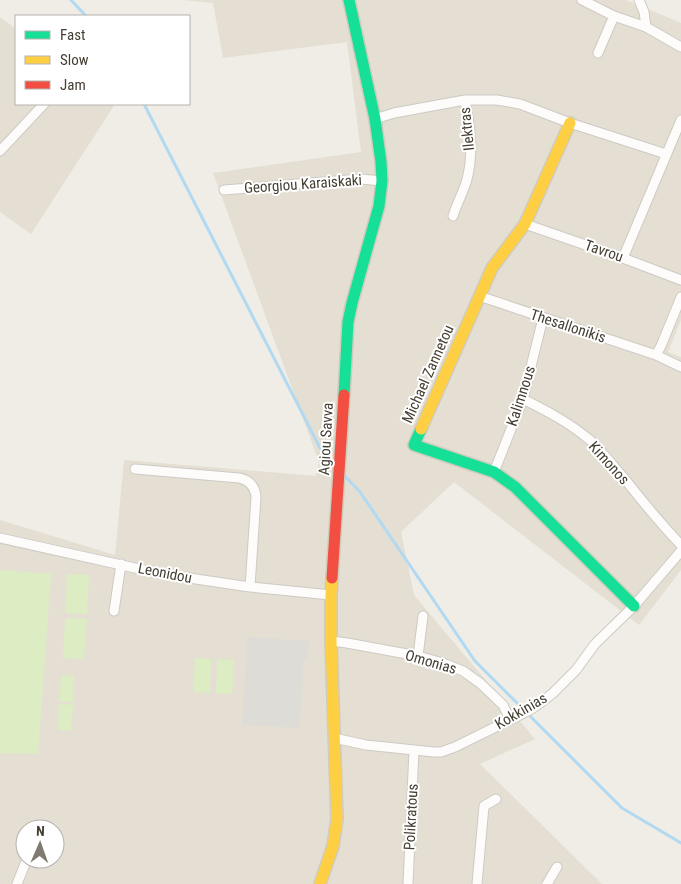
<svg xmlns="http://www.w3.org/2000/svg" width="681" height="884" font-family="'Roboto Condensed',sans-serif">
  <rect width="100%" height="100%" fill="#efede6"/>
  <path fill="#e4dfd2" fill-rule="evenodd" d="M 183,0 L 626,0 L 681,23 L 681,320 L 668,352 L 681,357 L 681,570 L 639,625 L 454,482 L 401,532 L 414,595 L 535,739 L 480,764 L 602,884 L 0,884 L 0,520 L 115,555 L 124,460 L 316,476 L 319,462 L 213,173 L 361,152 L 347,42 L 223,58 L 213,3 ZM 25,829 L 55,829 L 55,859 L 25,859 Z
    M 0,17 L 16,29 L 16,104 L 115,104 L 31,234 L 0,212 Z"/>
  <path fill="#dcecc3" d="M 0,570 L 51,574 L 38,754 L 0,753 Z
    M 67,574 L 89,575 L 87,614 L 65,613 Z
    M 65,618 L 87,619 L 84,659 L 63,658 Z
    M 195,658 L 211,659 L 210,693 L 193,692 Z
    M 217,659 L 234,660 L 232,694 L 216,693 Z
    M 61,675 L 74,676 L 73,702 L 59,702 Z
    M 59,704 L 73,705 L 71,731 L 58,730 Z"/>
  <path fill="#dedcd6" d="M 247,637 L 309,641 L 308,660 L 303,660 L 300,728 L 242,725 Z"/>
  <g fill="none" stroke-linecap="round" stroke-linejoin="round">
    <path stroke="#b1d9f2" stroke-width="3" d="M 71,0 L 86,16
      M 144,104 L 320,448 L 337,467
      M 344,475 L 360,492 L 475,661 L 622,808 L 681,843"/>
    <g stroke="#cdcac4" stroke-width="11">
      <path id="street" d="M 582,0 L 614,16 L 646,27 L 681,47
        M 639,0 L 644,12 L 646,27
        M 598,53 L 614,16
        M 375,119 L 394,113 L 465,100 L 497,100 L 520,104 L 570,123 L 666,154
        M 0,151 L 44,104
        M 224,190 L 361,179 L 382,181
        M 453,216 C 457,203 464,191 467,179 C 474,152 470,126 465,100
        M 525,224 L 623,258 L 681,280
        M 623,258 L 681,120
        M 479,296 L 656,355 L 681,367
        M 656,355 L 661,346 L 681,297
        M 523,399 C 547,411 570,423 591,441 C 603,452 613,466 624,478 C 642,501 661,524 681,545
        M 135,469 L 239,478 C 249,480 255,486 256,497 L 250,587
        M 494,472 L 523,399 L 543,318
        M 0,538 L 153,572 L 196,579 L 250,587 L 331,595
        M 114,611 L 121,564
        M 331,641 L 347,643 L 418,656 L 443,663 L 463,671 L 480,683 L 503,705 L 510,719
        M 418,656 L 423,616
        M 334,738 L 366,745 L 434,752 L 441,752 L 455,747 L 530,710 L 543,701 L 553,693 L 576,670 L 595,644 L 634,606 L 681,551
        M 17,884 L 27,859
        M 408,884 L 414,750
        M 477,884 L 484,806 L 496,799
        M 547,884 L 557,867"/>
    </g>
    <g stroke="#d0ccbd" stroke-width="14">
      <path id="fast" d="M 344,395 L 348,322 L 352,303 L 379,206 L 382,181 L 381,162 L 375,119 L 349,0
        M 421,429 L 414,445 L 494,472 L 515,487 L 634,606"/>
    </g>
    <g stroke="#d0ccbd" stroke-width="14">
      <path id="slow" d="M 421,429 L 492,268 L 525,224 L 570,123
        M 320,884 L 333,846 L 337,819 L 331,641 L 331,595 L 332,578"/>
    </g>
    <g stroke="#d0ccbd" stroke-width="14">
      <path id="jam" d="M 332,578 L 344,395"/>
    </g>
    <use href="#street" stroke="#fdfcfb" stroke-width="9"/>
    <use href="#fast" stroke="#16e098" stroke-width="11"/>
    <use href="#slow" stroke="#ffcf43" stroke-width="11"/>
    <use href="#jam" stroke="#f24e42" stroke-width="11"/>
  </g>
  <g text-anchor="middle" stroke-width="4" stroke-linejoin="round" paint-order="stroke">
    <g font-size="15" fill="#453e32" stroke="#fff">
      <text transform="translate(467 129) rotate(-96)" y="5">Ilektras</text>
      <text transform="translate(303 184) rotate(-4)" y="5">Georgiou Karaiskaki</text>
      <text transform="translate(604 251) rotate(19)" y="5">Tavrou</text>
      <text transform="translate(568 326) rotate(18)" y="5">Thesallonikis</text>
      <text transform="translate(428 374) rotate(-66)" y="5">Michael Zannetou</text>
      <text transform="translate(521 396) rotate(-72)" y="5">Kalimnous</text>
      <text transform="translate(326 439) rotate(-87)" y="5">Agiou Savva</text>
      <text transform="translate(609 463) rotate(48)" y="5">Kimonos</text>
      <text transform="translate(165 573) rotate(11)" y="5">Leonidou</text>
      <text transform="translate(431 662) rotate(16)" y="5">Omonias</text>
      <text transform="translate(521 711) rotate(-30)" y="5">Kokkinias</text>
      <text transform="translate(411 817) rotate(-87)" y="5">Polikratous</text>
    </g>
  </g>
  <rect x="15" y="15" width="175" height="90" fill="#ffffff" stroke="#b5b2ad"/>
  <rect x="25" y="31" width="25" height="8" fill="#16e098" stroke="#b5b2ad"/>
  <text x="60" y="40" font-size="15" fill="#453e32">Fast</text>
  <rect x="25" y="56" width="25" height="8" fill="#ffcf43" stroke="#b5b2ad"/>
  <text x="60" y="65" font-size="15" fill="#453e32">Slow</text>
  <rect x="25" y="81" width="25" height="8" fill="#f24e42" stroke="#b5b2ad"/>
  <text x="60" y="90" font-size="15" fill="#453e32">Jam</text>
  <g transform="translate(40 844) rotate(2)"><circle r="24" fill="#ffffff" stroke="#b5b2ad"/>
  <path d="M0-4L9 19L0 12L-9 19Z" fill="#807b71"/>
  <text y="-8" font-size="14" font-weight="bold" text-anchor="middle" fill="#453e32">N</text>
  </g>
</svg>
